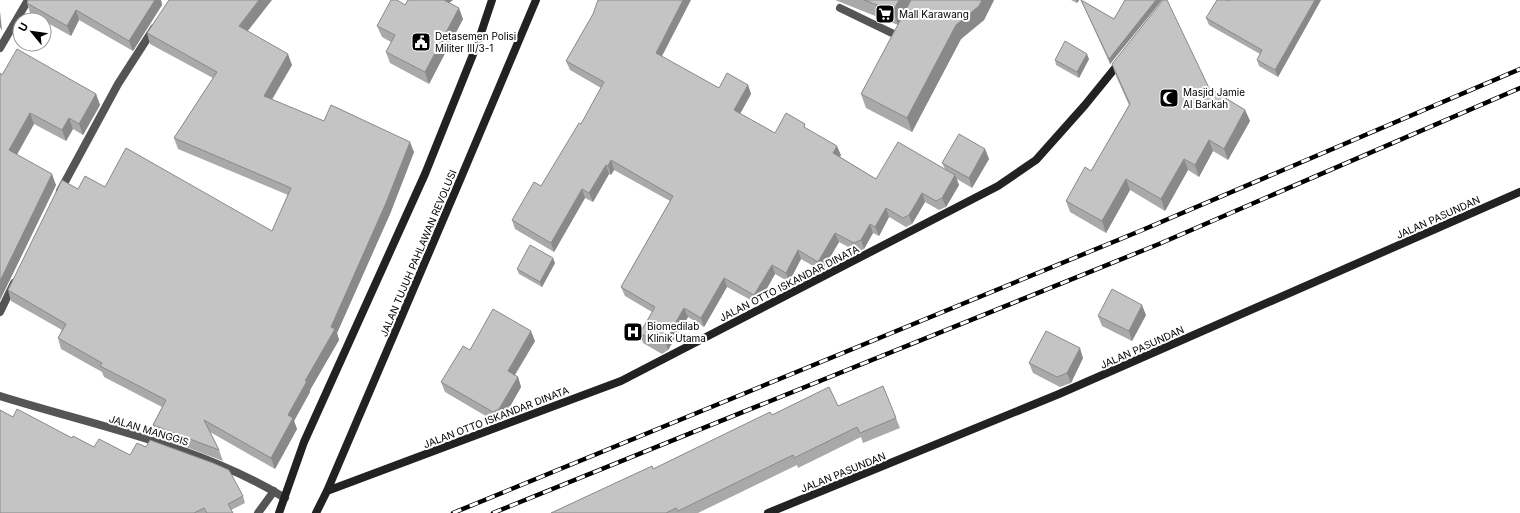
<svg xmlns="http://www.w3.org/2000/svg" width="1520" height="513" font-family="Inter,sans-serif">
  <rect width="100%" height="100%" fill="#fff"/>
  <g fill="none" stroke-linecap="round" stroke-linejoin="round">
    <path stroke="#555" stroke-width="8" d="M 840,8 L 898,36 L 901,32"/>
    <path stroke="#555" stroke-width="8" d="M 0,48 L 28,0
      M 60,191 L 118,84 L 154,28
      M 0,312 L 14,283
      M 0,396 C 96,426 198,445 285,498
      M 258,513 L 274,491"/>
    <path stroke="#222" stroke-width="8" d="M 327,491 L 621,381 L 998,186 L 1036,160 L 1085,105 L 1120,62
      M 279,513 L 304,442 L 425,174 L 478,42 L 492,0
      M 316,513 L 327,491 L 460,180 L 536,0
      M 768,513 L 1059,394 L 1520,192"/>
    <g stroke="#000" stroke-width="4.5">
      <path id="rail" d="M 453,513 L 1140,231 L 1520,69
        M 493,513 L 1159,244 L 1520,88"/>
    </g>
    <use href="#rail" stroke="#fff" stroke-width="3" stroke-dasharray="9" stroke-linecap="butt"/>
  </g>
  <path fill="#a9a9a9" d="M 161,0 L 162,5 L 133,51 L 79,20 L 71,36 L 44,21 L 44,20 L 43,20 L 30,13 L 27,3 Z
    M 408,0 L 453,0 L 449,3 L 463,19 L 429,84 L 390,63 L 386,52 L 391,42 L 382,37 L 377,26 L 405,5 Z
    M 835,0 L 994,0 L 984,20 L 961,39 L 912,132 L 866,108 L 861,94 L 898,25 Z
    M 1071,0 L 1079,0 L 1077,3 Z
    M 1081,0 L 1114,19 L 1125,0 L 1162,0 L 1110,64 Z
    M 1229,0 L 1321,0 L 1278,77 L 1259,66 L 1257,60 L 1260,54 L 1209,25 L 1206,18 Z
    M 248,31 L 292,65 L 272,100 L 324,121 L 414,152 L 390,214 L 337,333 L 339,340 L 310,390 L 310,392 L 294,421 L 297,429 L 275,469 L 210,432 L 219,450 L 223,461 L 157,436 L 153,425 L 162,407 L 104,377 L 102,372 L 61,349 L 58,338 L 62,330 L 11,301 L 8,290 L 78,189 L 105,187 L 272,231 L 288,195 L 178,149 L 174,138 L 213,78 L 150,44 L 147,33 Z
    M 662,57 L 719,88 L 748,85 L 751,94 L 740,114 L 775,133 L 807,129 L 841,155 L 840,157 L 876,179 L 945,169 L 942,163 L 985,149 L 989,159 L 972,188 L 957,179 L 959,185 L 946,207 L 939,210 L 925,202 L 912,224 L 906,227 L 889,217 L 879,236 L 873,233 L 864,249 L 858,252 L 839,242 L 822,271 L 801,259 L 789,282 L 775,274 L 758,304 L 727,287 L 704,327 L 688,317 L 668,350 L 662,354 L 643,343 L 640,333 L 652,312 L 625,296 L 621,287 L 670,201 L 614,170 L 611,175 L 609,174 L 593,202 L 585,198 L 554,252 L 515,229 L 512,220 L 541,186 L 581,124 L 601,88 L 570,70 L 566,61 Z
    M 1089,59 L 1079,78 L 1056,65 L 1055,60 Z
    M 1112,64 L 1209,88 L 1245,110 L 1250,121 L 1228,160 L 1213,151 L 1199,177 L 1188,170 L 1165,211 L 1130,190 L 1106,233 L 1070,212 L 1066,201 L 1091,171 L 1129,105 L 1116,76 Z
    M 2,75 L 96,94 L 100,105 L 83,135 L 73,129 L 66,141 L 34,124 L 17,155 L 56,185 L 0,300 Z
    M 555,263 L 542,287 L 519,274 L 517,269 Z
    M 1146,315 L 1132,341 L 1102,326 L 1098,316 Z
    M 535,341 L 515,375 L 518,377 L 521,387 L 503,419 L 496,422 L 445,392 L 441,382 L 470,350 Z
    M 1083,358 L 1071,383 L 1060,387 L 1033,373 L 1029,363 Z
    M 838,406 L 896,418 L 900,428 L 863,443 L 861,437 L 798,468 L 797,465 L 698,513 L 551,513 L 653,469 L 772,415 Z
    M 13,417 L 72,438 L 94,447 L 130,455 L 243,496 L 245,503 L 231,510 L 233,513 L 0,513 Z"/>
  <path fill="#898989" d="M 155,0 L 161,0 L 162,5 L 133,51 L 129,41 Z
    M 259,0 L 272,0 L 243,37 L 239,26 Z
    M 438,0 L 453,0 L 441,8 Z
    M 683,0 L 691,0 L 659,62 L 656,53 Z
    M 899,0 L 912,0 L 898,25 L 893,11 Z
    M 982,0 L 994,0 L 984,20 L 961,39 L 912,132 L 907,118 L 956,25 Z
    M 1076,0 L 1079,0 L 1077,3 Z
    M 1156,0 L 1162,0 L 1110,64 L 1109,59 Z
    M 1315,0 L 1321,0 L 1278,77 L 1275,70 Z
    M 459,8 L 463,19 L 429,84 L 425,72 Z
    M 76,10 L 79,20 L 71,36 L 67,26 Z
    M 0,11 L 2,31 L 0,27 Z
    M 288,54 L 292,65 L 267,107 L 264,96 Z
    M 1087,54 L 1089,59 L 1079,78 L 1077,72 Z
    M 748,85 L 751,94 L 737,119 L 734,110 Z
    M 96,94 L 100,105 L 83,135 L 79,124 Z
    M 1245,110 L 1250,121 L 1228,160 L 1224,149 Z
    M 30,113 L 34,124 L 13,161 L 9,150 Z
    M 69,118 L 73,129 L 66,141 L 62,130 Z
    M 1209,140 L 1213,151 L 1199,177 L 1195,165 Z
    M 410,142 L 414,152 L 390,214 L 337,333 L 339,340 L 310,390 L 310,392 L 294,421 L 297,429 L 275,469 L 271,458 L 288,415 L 305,381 L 331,327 Z
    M 837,146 L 841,155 L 836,163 L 833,153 Z
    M 985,149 L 989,159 L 972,188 L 969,178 Z
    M 1184,159 L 1188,170 L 1165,211 L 1161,199 Z
    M 611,160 L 614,170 L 611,175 L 608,166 Z
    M 606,165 L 609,174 L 593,202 L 589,193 Z
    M 52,174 L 56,185 L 0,300 L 0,281 Z
    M 955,175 L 959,185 L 946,207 L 942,198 Z
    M 1126,179 L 1130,190 L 1106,233 L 1102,221 Z
    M 582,189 L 585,198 L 554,252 L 551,243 Z
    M 922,193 L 925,202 L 912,224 L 909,215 Z
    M 886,208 L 889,217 L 879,236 L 875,227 Z
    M 870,224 L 873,233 L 864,249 L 861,240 Z
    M 835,233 L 839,242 L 822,271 L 818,262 Z
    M 798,250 L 801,259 L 789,282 L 786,273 Z
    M 553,258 L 555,263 L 542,287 L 540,282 Z
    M 772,265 L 775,274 L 758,304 L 754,295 Z
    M 724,278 L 727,287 L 704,327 L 701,318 Z
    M 1142,305 L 1146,315 L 1132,341 L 1129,331 Z
    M 684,308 L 688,317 L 668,350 L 665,341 Z
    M 531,331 L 535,341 L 511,381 L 508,371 Z
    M 1080,348 L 1083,358 L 1071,383 L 1067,373 Z
    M 518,377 L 521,387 L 503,419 L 499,409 Z"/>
  <path fill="#c4c4c4" stroke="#898989" d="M 28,0 L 155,0 L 129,41 L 76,10 L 67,26 L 27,3 Z
    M 169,0 L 259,0 L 239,26 L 288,54 L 264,96 L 324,121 L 331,105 L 410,142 L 386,203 L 331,327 L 335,329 L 305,381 L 307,381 L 288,415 L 293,418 L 271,458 L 204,420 L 219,450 L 153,425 L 166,400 L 100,366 L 102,363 L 58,338 L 66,324 L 8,290 L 62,180 L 78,189 L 85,176 L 105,187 L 126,148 L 272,231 L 291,188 L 174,138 L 217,72 L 147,33 Z
    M 391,0 L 397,0 L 405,5 L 408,0 L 444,0 L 459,8 L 425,72 L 386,52 L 395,35 L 377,26 Z
    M 598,0 L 683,0 L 656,53 L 719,88 L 727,73 L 748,85 L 734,110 L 775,133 L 786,113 L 805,124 L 804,127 L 837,146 L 833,153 L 876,179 L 898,142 L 955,175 L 942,198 L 936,201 L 922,193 L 909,215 L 903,218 L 886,208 L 875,227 L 870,224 L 861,240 L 854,243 L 835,233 L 818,262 L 798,250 L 786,273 L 772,265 L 754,295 L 724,278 L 701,318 L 684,308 L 665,341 L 659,344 L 640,333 L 655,307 L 621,287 L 673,196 L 611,160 L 608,166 L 606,165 L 589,193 L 582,189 L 551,243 L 512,220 L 534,182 L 541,186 L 579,123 L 581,124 L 604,82 L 566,61 L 593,14 Z
    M 864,0 L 899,0 L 893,11 Z
    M 911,0 L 982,0 L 979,6 L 956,25 L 907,118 L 861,94 Z
    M 1081,0 L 1114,19 L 1125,0 L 1156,0 L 1109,59 Z
    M 1163,0 L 1167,0 L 1209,88 L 1245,110 L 1224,149 L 1209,140 L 1195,165 L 1184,159 L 1161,199 L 1126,179 L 1102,221 L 1066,201 L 1085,167 L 1091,171 L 1130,104 L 1112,64 Z
    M 1217,0 L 1226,0 L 1228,1 L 1229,0 L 1315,0 L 1275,70 L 1257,60 L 1262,50 L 1206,18 Z
    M 1065,41 L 1087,54 L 1077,72 L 1055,60 Z
    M 17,49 L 96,94 L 79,124 L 69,118 L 62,130 L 30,113 L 9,150 L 52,174 L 0,281 L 0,73 L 2,75 Z
    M 959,134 L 985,149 L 969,178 L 942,163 Z
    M 530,245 L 553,258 L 540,282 L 517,269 Z
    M 1112,289 L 1142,305 L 1129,331 L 1098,316 Z
    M 493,309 L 531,331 L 508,371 L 518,377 L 499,409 L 493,412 L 441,382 L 463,346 L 470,350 Z
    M 1046,331 L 1080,348 L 1067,373 L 1057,377 L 1029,363 Z
    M 883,386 L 896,418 L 860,433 L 857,427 L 794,458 L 793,455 L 678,511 L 676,508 L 666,513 L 551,513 L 652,466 L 653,469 L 770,412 L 772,415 L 829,387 L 838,406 Z
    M 17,409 L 72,438 L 73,436 L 94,447 L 99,439 L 130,455 L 137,443 L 146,447 L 150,440 L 213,463 L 229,470 L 243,496 L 228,504 L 233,513 L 207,513 L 204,508 L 194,513 L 0,513 L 0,410 L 13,417 Z"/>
  <defs>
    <g id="supermarket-square" transform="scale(1)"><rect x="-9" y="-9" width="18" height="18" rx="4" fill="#000" stroke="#fff"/><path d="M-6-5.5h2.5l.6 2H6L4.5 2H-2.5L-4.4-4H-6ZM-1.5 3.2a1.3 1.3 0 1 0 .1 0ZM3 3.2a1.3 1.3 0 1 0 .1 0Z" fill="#fff"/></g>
    <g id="civic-square" transform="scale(1)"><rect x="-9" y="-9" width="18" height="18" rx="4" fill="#000" stroke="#fff"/><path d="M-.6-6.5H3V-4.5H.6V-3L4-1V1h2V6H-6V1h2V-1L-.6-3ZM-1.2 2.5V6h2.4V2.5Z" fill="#fff"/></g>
    <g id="mosque-square" transform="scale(1)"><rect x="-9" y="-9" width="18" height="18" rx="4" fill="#000" stroke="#fff"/><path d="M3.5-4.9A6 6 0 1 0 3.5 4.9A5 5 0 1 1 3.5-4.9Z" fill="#fff"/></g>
    <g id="hospital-square" transform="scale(1)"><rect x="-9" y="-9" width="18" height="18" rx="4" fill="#000" stroke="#fff"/><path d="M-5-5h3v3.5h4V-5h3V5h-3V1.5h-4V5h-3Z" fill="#fff"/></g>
  </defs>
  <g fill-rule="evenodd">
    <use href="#supermarket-square" x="885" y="14"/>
    <use href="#civic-square" x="421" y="42"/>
    <use href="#mosque-square" x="1169" y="98"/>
    <use href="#hospital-square" x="633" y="332"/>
  </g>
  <g text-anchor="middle" stroke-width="4" stroke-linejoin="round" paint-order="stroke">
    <g font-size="10" fill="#000" stroke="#fff" text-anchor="start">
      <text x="899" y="18">Mall Karawang</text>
      <text x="435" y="40">Detasemen Polisi<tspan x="435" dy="12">Militer III/3-1</tspan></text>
      <text x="1183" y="96">Masjid Jamie<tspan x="1183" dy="12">Al Barkah</tspan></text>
      <text x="647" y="330">Biomedilab<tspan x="647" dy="12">Klinik Utama</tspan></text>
    </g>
    <g font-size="10" fill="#000" stroke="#fff">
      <text transform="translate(1438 217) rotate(-24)" y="4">JALAN PASUNDAN</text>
      <text transform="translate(418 253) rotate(-67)" y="4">JALAN TUJUH PAHLAWAN REVOLUSI</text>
      <text transform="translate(789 283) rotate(-27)" y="4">JALAN OTTO ISKANDAR DINATA</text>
      <text transform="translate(1142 347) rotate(-24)" y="4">JALAN PASUNDAN</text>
      <text transform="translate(496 417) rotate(-21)" y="4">JALAN OTTO ISKANDAR DINATA</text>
      <text transform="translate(149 430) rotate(17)" y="4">JALAN MANGGIS</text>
      <text transform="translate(843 472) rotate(-22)" y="4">JALAN PASUNDAN</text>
    </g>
  </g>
  <g transform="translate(32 32) rotate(299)"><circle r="19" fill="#ffffff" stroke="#999999"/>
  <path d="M0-3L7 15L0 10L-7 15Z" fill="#000000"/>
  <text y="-6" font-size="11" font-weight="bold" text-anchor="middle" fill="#000000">U</text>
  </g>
</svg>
